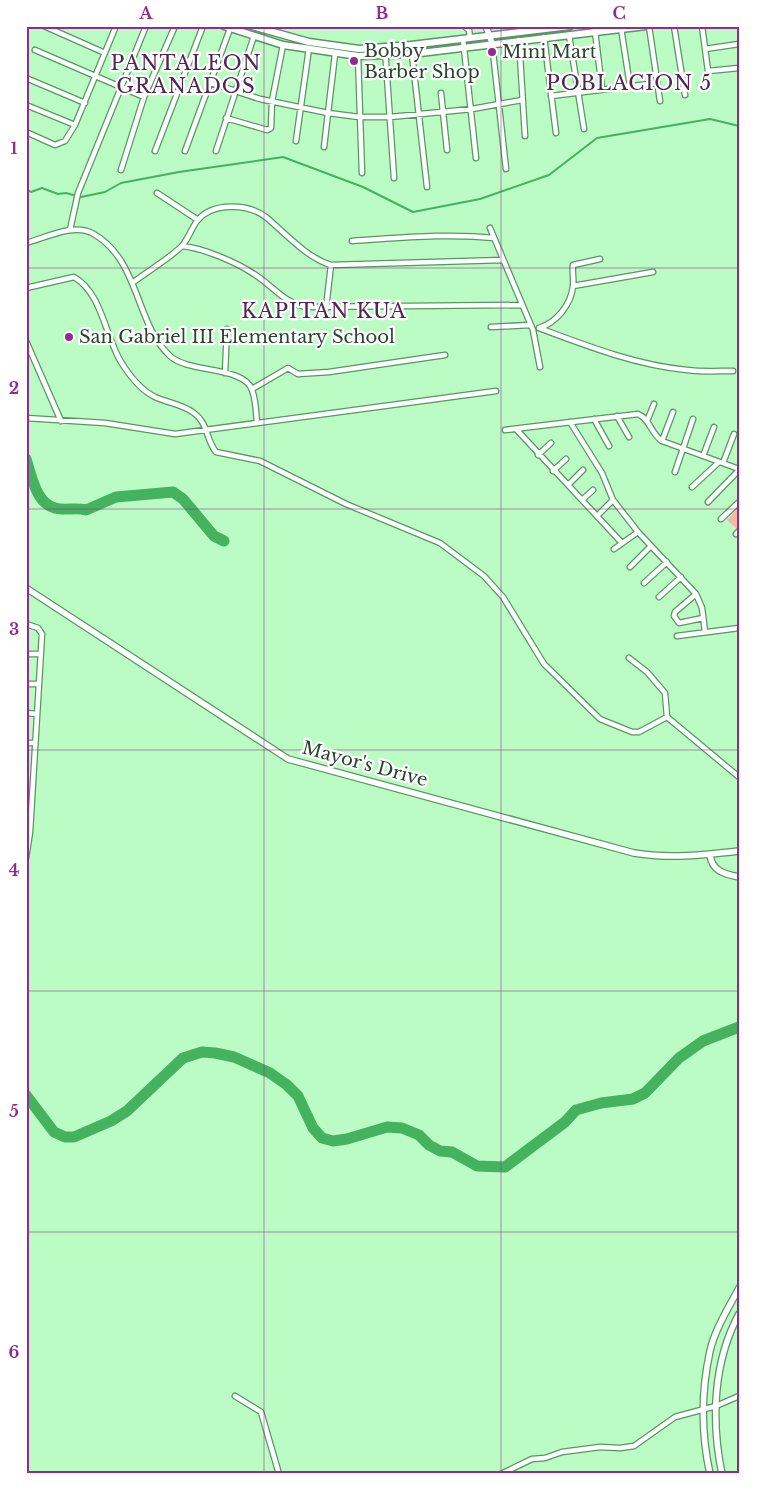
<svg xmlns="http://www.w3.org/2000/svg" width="765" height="1500" font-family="'Libre Baskerville',serif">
  <rect width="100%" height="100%" fill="#bafcc4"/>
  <path fill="#f9b5aa" d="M 739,507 L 739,527 L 737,529 L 727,520 Z"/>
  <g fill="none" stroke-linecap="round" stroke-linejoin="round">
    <path stroke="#44b25f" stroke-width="2" d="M 26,189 L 31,192 L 42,188 L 58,194 L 66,193 L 81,197 L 105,192 L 121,183 L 179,172 L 283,157 L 363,187 L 413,212 L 480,199 L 549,175 L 597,138 L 710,119 L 739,126"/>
    <path stroke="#44b25f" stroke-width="11" d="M 26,459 C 31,474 36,504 55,508 C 65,511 76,507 86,510 L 116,497 L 173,492 L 183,499 L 214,536 L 224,541
      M 26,1095 L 54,1132 L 65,1137 L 74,1137 L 111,1121 L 127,1111 L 183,1058 L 202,1052 L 215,1053 L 234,1057 L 270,1073 L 287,1085 L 298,1096 L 313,1128 L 322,1138 L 333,1141 L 347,1139 L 387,1127 L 402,1128 L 419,1135 L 429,1145 L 440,1151 L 452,1152 L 477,1166 L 505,1167 L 565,1122 L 576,1110 L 601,1103 L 633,1099 L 645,1093 L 679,1058 L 703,1041 L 739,1027"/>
    <g stroke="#589663" stroke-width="7">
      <path id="minor" d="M 44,26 L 105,53
        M 464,26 L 469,30 L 470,38
        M 649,26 L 660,101
        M 674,26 L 685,95
        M 702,26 L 708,71 L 739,68
        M 621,28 L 630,86
        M 595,31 L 602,89
        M 569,35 L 584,129
        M 544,37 L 556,133
        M 463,39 L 476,158
        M 519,40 L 525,136
        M 492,43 L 506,169
        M 385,48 L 394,178
        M 705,49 L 739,44
        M 35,50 L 144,97
        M 412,54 L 427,187
        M 358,56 L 362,173
        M 26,78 L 85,103
        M 211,83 L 260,99 L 328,113 L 359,117 L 390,117 L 472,109 L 522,100
        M 441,93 L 447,150
        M 551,96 L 657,83
        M 26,105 L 75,125 L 116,26
        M 226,118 L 267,130 L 271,128 L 272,101 L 283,45
        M 26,132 L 55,145 L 65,141 L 75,125
        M 296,141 L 309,48
        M 324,147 L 335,54
        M 155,151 L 203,26
        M 185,151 L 231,26
        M 216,151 L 254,36
        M 121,170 L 144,97 L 175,26
        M 157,193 L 198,220
        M 490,228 L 533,330 L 540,367
        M 70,230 L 78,193 L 146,26
        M 352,241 C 400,238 447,233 494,238
        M 26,243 C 45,238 74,223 92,233 C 140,259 135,324 170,356 C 188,373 244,366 252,390 C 256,400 256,413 257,423
        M 182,246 C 203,248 236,262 254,274 C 273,286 284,303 306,307 L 522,305
        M 132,283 C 148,271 167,260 181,247 C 188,240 191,229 197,221 C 212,202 249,203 267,218 C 286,234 307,258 331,265 L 503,260
        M 573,286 L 653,272
        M 26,288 L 74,277 C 102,293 105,336 121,362 C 129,375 141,390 155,397 C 168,403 182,404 194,413 C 208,423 206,440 216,452 L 260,461 L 346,504 L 440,543 L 484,576 L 503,597 L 544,664 L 600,719 L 632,732 L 639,732 L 667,717
        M 326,308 L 331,265
        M 491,327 L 530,325
        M 539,328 C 587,346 636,365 687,370 C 702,372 718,371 733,371
        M 539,328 C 556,323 571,305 573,286 C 574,279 572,272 573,265 L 600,259
        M 26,341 L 61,421
        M 225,373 L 227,329
        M 252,389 L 288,368 L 298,374 L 329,372 L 445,355
        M 617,416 L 629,437
        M 26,418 L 105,423 L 175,434 L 496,391
        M 594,419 L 609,446
        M 647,421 L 654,404
        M 570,422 L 602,473 L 613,500 L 638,532 L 696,594 L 702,608 L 705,632
        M 516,429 L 622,543
        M 505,430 L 638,414 C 650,419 651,434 662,441 L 739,469
        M 662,441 L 673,412
        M 538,455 L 551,443
        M 703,456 L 714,427
        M 723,463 L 734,434
        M 553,471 L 566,459
        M 675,472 L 693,419
        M 568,485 L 583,470
        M 692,487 L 719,462
        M 582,500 L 593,490
        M 708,502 L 739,470
        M 597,516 L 613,500
        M 721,519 L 739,502
        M 736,534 L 739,531
        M 614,549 L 638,532
        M 630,567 L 651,546
        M 644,583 L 667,562
        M 696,594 L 675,612 L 674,616 L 679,623 L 703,618
        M 659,597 L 681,577
        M 26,624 L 38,628 L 42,634 L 30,832 L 26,858
        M 677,636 L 739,628
        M 26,654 L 41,654
        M 629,658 L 647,672 L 665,693 L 667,717 L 739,777
        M 26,684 L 39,684
        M 26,713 L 37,714
        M 26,743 L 35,743
        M 235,1396 L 261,1412 L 279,1474
        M 501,1474 L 532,1459 L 545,1458 L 562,1452 L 600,1447 L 620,1448 L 634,1446 L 675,1417 L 716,1406 L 739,1396"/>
    </g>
    <g stroke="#589663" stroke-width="8">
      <path id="tertiary" d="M 486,26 L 492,43
        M 26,588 L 288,759 L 634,853 C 669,859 704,855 739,851
        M 710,855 C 712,871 724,874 739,877
        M 710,1474 C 701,1433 701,1392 710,1351 C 715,1329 729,1307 739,1288
        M 722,1474 C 711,1421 713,1362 739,1314"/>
    </g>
    <g stroke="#589663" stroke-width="9">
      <path id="secondary" d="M 224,26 L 283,45 L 358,56 L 412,54 L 646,26
        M 252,26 L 309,42 L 359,49 L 411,45 L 570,26"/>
    </g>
    <use href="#minor" stroke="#fff" stroke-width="4.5"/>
    <use href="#tertiary" stroke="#fff" stroke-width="5.5"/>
    <use href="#secondary" stroke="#fff" stroke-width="6"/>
  </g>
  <path fill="none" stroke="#922b90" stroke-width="1" stroke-opacity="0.55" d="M 264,26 L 264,1474M 501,26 L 501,1474M 26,268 L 739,268M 26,509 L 739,509M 26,750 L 739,750M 26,991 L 739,991M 26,1232 L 739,1232"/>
  <g fill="#922b90" stroke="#fff" stroke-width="2">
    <circle cx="492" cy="52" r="5"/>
    <circle cx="354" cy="61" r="5"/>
    <circle cx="69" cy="337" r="5"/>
  </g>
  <g text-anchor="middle" stroke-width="4.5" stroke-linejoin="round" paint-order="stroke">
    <g font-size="18" fill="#2a442e" stroke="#fff" text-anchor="start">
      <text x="364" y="57">Bobby<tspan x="364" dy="21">Barber Shop</tspan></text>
      <text x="502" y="58">Mini Mart</text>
      <text x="79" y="343">San Gabriel III Elementary School</text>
    </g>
    <g font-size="18" fill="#2a442e" stroke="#fff">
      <text transform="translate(365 764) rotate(15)" y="6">Mayor's Drive</text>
    </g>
    <g font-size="20" letter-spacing="1" fill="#552454" stroke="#fff">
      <text x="186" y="70">PANTALEON<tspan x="186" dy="23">GRANADOS</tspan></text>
      <text x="629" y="90">POBLACION 5</text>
      <text x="324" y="318">KAPITAN KUA</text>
    </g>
  </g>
  <rect width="765" height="1500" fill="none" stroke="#ffffff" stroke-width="55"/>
  <rect x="28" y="28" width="710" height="1444" fill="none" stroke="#922b90" stroke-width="2"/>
  <g font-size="16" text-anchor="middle" font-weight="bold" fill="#922b90">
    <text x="146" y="19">A</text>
    <text x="382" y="19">B</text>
    <text x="619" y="19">C</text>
    <text x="14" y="154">1</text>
    <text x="14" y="394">2</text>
    <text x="14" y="635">3</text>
    <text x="14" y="876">4</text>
    <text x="14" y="1117">5</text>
    <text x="14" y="1358">6</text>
  </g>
</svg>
